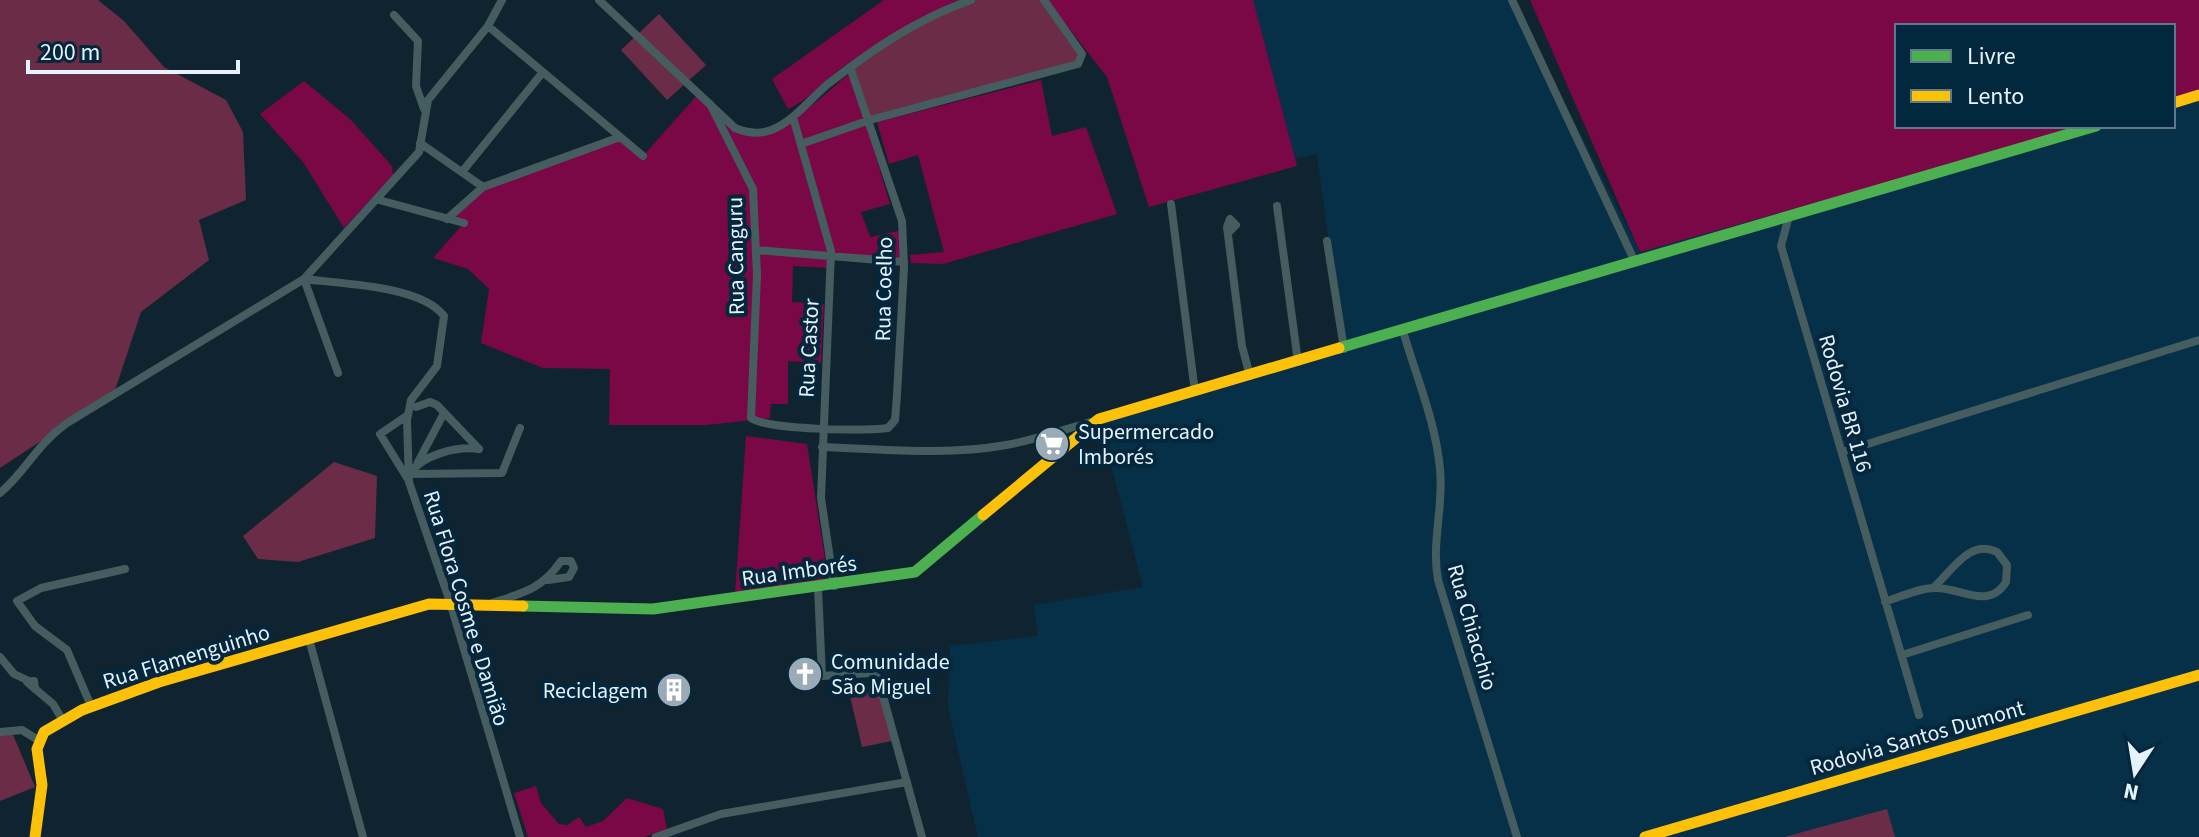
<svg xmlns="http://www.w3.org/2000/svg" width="2199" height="837" font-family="'Source Sans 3',sans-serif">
  <rect width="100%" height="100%" fill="#102430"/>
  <path fill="#053048" d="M 1242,0 L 1513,0 L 1640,252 L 2052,126 L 2173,126 L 2173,89 L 2199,81 L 2199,837 L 978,837 L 948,707 L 950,646 L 1038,636 L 1034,605 L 1143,587 L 1099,419 L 1343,348 L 1317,154 L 1279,162 Z"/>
  <path fill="#6a2c46" d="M 0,0 L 98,0 L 124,21 L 164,67 L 226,100 L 243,132 L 246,200 L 199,220 L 209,260 L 141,312 L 114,393 L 0,468 Z
    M 971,0 L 1044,0 L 1082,54 L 1081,61 L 870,120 L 850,67 L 902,31 Z
    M 659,14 L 706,65 L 667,100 L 621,50 Z
    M 334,462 L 377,476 L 375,538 L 298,562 L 258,559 L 243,536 Z
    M 880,689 L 892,741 L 862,747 L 850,696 Z
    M 11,730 L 35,787 L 0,801 L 0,734 Z
    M 1887,809 L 1895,837 L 1784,837 Z"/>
  <path fill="#7a0746" d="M 884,0 L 960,0 C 920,17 883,39 847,64 C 827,78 811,99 788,109 L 772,79 Z
    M 1047,0 L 1253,0 L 1297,166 L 1149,207 L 1107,77 Z
    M 1530,0 L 2199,0 L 2199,95 L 2173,102 L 2173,26 L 1897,26 L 1897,126 L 2088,126 L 1640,252 Z
    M 851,72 L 890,204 L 861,212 L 870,237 L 902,230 L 904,262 L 831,256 L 831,268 L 793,266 L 792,302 L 824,304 L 821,363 L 788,361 L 788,404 L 771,404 L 770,418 L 707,425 L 609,425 L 610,369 L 543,368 L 481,343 L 489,289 L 468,269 L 433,258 L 463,224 L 447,219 L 485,186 L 620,137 L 643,156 L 699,93 C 709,102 723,123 736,128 C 779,145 821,96 851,72 Z
    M 1041,80 L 1052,136 L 1086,127 L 1117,214 L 943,264 L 911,263 L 910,255 L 944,252 L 918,155 L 889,164 L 877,122 Z
    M 304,81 L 351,120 L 392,166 L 393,175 L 344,228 L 303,162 L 260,114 Z
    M 746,436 L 807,444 L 829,584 L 735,594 Z
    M 536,786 L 541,803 L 559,824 L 567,825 L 579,817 L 586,827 L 603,821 L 627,798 L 663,809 L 667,829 L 644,837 L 528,837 L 514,793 Z"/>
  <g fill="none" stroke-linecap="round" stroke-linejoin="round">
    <path stroke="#455d5e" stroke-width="8" d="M 502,0 L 488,26 L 428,100 L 419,152 L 304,279 C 340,284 421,285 444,316 L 437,366 L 411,400 L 407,420 L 409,482 L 450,602 L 520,837
      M 599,0 L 735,128 C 747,133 758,135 771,130 C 793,122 810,99 828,84 C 873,49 917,19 971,0
      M 1512,0 L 1635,262
      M 394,15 L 418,41 L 416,86 L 424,109
      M 488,26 L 643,156
      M 710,104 L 753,189 L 757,275 L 751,418 C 768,430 864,431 888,428 L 895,420 L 897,395 L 904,267 L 902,221 L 850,67
      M 793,117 L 831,251 L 821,498 L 834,586
      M 420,143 L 483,187
      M 801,144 L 870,120 L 1078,64 L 1082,54 L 1044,0
      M 462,172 L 543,72
      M 379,200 L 464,223
      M 1171,204 L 1195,392
      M 1277,206 L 1298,362
      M 1789,216 L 1781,246 L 1919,715
      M 447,219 L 483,187 L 620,137
      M 1228,233 L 1236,225 L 1230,219 L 1227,227 L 1242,346 L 1250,376
      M 1327,241 L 1344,349
      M 756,250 L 904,262
      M 1403,331 C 1416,376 1436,423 1440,469 C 1444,507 1431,542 1438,580 L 1517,837
      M 416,407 L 430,402 L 437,405 L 479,449
      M 408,415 L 380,434 L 409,481
      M 822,447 C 882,449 945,456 1006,445 C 1035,440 1065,429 1094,421
      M 1842,452 L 2199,340
      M 418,462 L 444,413
      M 410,473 C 423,455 456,446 479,449
      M 409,474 L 502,473 L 520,428
      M 0,493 C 26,471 36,445 67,423 L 304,279 L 338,373
      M 818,588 L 822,676 L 870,673 L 878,678 L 922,837
      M 1885,602 C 1900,597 1919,588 1935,588 C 1961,587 1988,611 2006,582 L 2007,565 L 1997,552 C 1970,538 1952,571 1933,588
      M 492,603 C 523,593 542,589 561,561 L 571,561 L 574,568 L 569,577 L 548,580
      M 309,639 L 363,837
      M 1902,655 L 2028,615
      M 0,657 L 14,674 L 29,681
      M 35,689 L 34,681 L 27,682 L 53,704 L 62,719
      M 91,706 L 67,650 L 35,626 L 17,601 L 41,588 L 125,569
      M 0,732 L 22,730 L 38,740
      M 656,837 L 721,814 L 907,782"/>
    <path stroke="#4caf50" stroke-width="11" d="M 1339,348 L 2096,126
      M 523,606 L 653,609 L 915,572 L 983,515"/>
    <path stroke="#ffc107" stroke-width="11" d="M 2173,103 L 2199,95
      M 983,515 L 1099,419 L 1339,348
      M 35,837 L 42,785 L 37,749 L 44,732 L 82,710 L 159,682 L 429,604 L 523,606
      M 1645,837 L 2199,675"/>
  </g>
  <defs>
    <g id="supermarket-disc" transform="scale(1.8)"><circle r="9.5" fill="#9aabb7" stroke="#03283d"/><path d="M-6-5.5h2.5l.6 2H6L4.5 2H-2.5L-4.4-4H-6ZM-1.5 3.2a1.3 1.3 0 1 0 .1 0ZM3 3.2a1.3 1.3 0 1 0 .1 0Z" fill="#fff"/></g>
    <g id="church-disc" transform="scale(1.8)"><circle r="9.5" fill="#9aabb7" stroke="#03283d"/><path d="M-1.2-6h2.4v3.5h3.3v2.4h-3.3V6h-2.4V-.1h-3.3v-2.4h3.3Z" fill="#fff"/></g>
    <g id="building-disc" transform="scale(1.8)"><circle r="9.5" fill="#9aabb7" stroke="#03283d"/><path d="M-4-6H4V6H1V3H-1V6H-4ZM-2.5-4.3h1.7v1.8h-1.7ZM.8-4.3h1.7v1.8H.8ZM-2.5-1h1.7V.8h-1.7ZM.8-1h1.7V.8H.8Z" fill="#fff"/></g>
  </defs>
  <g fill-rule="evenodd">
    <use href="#supermarket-disc" x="1052" y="444"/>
    <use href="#church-disc" x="805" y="674"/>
    <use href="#building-disc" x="674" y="690"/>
  </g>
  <g text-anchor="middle" stroke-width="8" stroke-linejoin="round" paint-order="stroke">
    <g font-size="22" fill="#e4f3ff" stroke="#03283d">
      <text transform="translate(735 256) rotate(-91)" y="8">Rua Canguru</text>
      <text transform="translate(883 289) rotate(-89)" y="8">Rua Coelho</text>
      <text transform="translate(808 348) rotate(-87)" y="8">Rua Castor</text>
      <text transform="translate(1846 403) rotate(74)" y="8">Rodovia BR 116</text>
      <text transform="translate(799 570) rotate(-8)" y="8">Rua Imborés</text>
      <text transform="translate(467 608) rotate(73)" y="8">Rua Flora Cosme e Damião</text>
      <text transform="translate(1473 627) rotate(74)" y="8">Rua Chiacchio</text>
      <text transform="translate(186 656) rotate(-17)" y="8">Rua Flamenguinho</text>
      <text transform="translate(1917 737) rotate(-16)" y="8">Rodovia Santos Dumont</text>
    </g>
    <g font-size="22" fill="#e4f3ff" stroke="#03283d" text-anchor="start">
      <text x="1078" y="439">Supermercado<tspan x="1078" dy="25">Imborés</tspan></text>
      <text x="831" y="669">Comunidade<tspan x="831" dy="25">São Miguel</tspan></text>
      <text x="648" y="698" text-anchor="end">Reciclagem</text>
    </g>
  </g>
  <rect x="1895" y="24" width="280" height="104" fill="#03283d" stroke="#5d798b" stroke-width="2"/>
  <rect x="1911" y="50" width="40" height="12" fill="#4caf50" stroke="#5d798b" stroke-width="2"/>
  <text x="1967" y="64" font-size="24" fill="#e4f3ff">Livre</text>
  <rect x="1911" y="90" width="40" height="12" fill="#ffc107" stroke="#5d798b" stroke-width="2"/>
  <text x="1967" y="104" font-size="24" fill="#e4f3ff">Lento</text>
  <g transform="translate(2135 773) rotate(192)" stroke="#03283d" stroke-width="6" paint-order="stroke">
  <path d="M0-6L14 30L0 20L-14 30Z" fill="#e4f3ff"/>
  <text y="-12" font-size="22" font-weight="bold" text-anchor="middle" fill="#e4f3ff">N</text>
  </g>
  <path d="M28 60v12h210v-12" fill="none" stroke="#e4f3ff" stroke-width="4"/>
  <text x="40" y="60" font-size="24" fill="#e4f3ff" stroke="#03283d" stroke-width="6" paint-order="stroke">200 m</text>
</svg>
